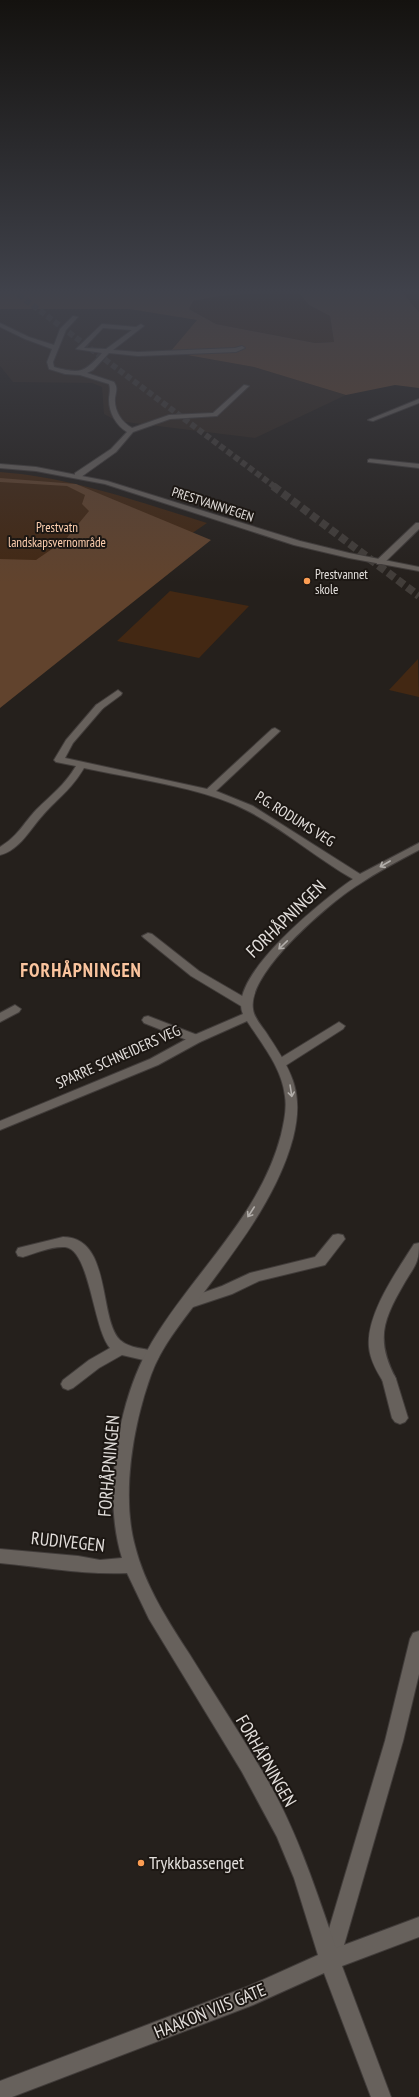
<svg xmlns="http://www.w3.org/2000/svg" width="419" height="2097" font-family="'PT Sans Narrow',sans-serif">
  <rect width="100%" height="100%" fill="#25201c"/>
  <path fill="#322820" d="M 47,308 L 129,309 L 197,320 L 170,352 L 254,367 L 346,395 L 255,438 L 117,421 L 104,414 L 102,387 L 92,383 L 13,382 L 0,366 L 0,309 Z"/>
  <path fill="#432813" d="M 399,289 L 419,289 L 419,312 L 416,311 Z
    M 277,292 L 299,293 L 309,305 L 330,316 L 334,342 L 315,343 L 216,324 L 189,309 L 193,301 L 220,296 Z
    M 0,472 C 71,477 139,502 207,523 L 0,665 Z
    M 170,591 L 249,606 L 199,658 L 117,641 Z
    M 418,659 L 419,697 L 389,690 Z"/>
  <path fill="#61432d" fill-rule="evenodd" d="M 0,289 L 399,289 L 419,312 L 419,388 L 395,385 L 346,395 L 254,367 L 170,352 L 197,320 L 129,309 L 0,309 ZM 277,292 L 299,293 L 309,305 L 330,316 L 334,342 L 315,343 L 216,324 L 189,309 L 193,301 L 220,296 Z
    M 0,478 L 76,484 L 211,540 L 0,708 L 0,559 L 36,560 L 65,540 L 89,511 L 82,504 L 85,495 L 67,486 L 0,482 Z"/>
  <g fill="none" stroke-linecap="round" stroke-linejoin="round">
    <path stroke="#423d39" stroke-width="6" stroke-dasharray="6 3" stroke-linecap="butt" d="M 11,289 L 275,487"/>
    <path stroke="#423d39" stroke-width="8" stroke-dasharray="8 4" stroke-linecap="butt" d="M 273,486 L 419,596"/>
    <g stroke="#413c3a" stroke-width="2">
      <path id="lane" d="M 73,316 L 78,317 L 66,330 L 53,362 L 54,367 C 80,374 84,373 102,353 L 76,349 L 102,324 L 136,327 L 141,324 L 144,326 L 113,350 L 138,352 L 235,348 L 242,346 L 245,348 L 236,352 L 138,356 L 109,353 L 93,370 L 87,373 L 114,382 C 118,388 116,391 115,398 C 114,410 121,422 132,428 L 169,415 L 213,413 L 244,385 L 249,386 L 217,416 L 170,419 L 133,432 L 116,452 L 81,477 L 75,477 L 75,473 L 111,449 L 127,432 C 116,425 109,413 109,400 C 109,394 111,390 109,384 L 80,375 L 65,374 L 49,369 L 47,362 L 52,349 L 25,339 L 0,327 L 0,323 L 29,337 L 54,345 L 60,329 ZM 103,328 L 132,330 L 106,349 L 84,348 Z
        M 370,459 L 419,464 L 419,468 L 368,462 L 368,460 Z
        M 416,523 L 419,523 L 419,529 L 383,564 L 377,564 L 377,560 Z
        M 118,690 L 122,693 L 121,695 L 102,709 L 96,709 L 96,705 Z
        M 148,933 L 152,934 L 199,971 L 249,1000 L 251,1003 L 249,1006 L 241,1006 L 191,976 L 144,938 L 142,936 Z
        M 15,1005 L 21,1009 L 19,1012 L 0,1022 L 0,1013 Z
        M 148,1016 L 200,1036 L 202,1039 L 200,1042 L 192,1042 L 144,1023 L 142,1020 L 144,1017 Z
        M 339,1022 L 345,1026 L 343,1029 L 285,1066 L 277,1066 L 275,1063 L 277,1060 Z
        M 338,1234 L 343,1235 L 345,1239 L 325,1265 L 259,1281 L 232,1294 L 187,1309 L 182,1308 L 180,1304 L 182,1300 L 222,1286 L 250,1273 L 315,1257 L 333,1235 Z
        M 63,1237 C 112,1237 98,1318 120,1340 C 130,1349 145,1348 157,1352 L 159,1356 L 157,1360 L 152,1362 L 122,1355 L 99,1368 L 73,1388 L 68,1390 L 63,1388 L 61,1384 L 63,1380 L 89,1360 L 110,1348 C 93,1329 90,1249 65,1247 C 51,1246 36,1253 23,1257 L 18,1256 L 16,1252 L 18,1248 Z
        M 389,1373 L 394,1375 L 396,1379 L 408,1418 L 405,1422 L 400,1424 L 395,1422 L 392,1418 L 382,1379 L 384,1375 Z
        M 419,1631 L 419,1674 L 403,1741 L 340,1959 L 337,1966 L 330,1969 L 323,1966 L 320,1959 L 385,1741 L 410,1639 L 413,1633 Z"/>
    </g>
    <g stroke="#413c3a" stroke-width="2">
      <path id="street" d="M 419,399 L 419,403 L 373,421 L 368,420 Z
        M 0,464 L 36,467 L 107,481 L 300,541 L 349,553 L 419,567 L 419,571 L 349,558 L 294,545 L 105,484 L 36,471 L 0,468 Z
        M 99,704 L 104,707 L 73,743 L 65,758 L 207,789 L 272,729 L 275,728 L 280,731 L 278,733 L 216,791 L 253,806 L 360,874 L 419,843 L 419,850 C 398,861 377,872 358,885 C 329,903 247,973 253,1009 C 254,1019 264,1028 269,1037 C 293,1073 304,1094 293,1138 C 277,1198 235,1250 199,1299 C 181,1323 161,1347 151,1375 C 133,1425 121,1495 135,1546 C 145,1586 168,1621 190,1655 C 216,1697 243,1738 268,1781 C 298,1834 316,1890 336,1948 L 419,1917 L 419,1937 L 342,1966 L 391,2097 L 371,2097 L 324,1973 L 253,2005 L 12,2097 L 0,2097 L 0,2081 L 249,1986 L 318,1955 L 294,1878 L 277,1837 L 242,1772 L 149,1619 L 127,1573 C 85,1575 42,1567 0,1563 L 0,1549 L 78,1556 L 100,1560 L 122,1558 C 102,1494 118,1399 152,1342 C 194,1272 260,1216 281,1135 C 284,1122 287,1109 285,1096 C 282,1068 262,1044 247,1021 L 200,1042 L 158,1065 L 0,1130 L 0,1121 L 150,1059 L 192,1036 L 243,1014 C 226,977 325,898 353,879 C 316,858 284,829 246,810 C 201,787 134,779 84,768 C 71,790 59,797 43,815 C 30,829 20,850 0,855 L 0,847 C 19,835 22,825 36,810 C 52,794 64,786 76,766 L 56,762 L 54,760 L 66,740 L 96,705 Z
        M 419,1243 C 419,1264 415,1265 405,1282 C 383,1320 375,1339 396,1379 L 394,1383 L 389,1385 L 384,1383 C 377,1372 370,1360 369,1347 C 366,1314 397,1271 414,1244 Z"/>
    </g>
    <use href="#lane" fill="#67615c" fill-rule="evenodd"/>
    <use href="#street" fill="#67615c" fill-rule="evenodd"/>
  </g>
  <defs><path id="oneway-shaft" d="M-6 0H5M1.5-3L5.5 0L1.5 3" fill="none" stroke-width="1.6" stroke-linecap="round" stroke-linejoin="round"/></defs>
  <g stroke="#b1ada9">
    <use href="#oneway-shaft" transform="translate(385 864) rotate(150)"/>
    <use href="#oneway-shaft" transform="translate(283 945) rotate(136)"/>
    <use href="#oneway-shaft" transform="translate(291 1091) rotate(81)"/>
    <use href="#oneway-shaft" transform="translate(251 1212) rotate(123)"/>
  </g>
  <linearGradient id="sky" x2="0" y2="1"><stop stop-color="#14120f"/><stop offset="0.5" stop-color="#40424b"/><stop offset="1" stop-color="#40424b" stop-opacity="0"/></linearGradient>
  <rect width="419" height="583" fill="url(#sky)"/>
  <g fill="#fc9d53" stroke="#1c1713" stroke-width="1.5">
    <circle cx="307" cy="581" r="4"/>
    <circle cx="141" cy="1863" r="4"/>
  </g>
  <g text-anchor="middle" stroke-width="4" stroke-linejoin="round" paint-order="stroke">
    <g font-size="13" fill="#e3dfdc" stroke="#1c1713">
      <text transform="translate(213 504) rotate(18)" y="5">PRESTVANNVEGEN</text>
    </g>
    <g font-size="13" fill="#fed0b0" stroke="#1c1713">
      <text x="57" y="532">Prestvatn<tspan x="57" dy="15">landskapsvernområde</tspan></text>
    </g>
    <g font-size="13" fill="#e3dfdc" stroke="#1c1713" text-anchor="start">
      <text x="315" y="579">Prestvannet<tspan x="315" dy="15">skole</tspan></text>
    </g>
    <g font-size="15" fill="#e3dfdc" stroke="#1c1713">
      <text transform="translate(295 819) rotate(32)" y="5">P.G. RODUMS VEG</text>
      <text transform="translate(118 1057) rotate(-24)" y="5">SPARRE SCHNEIDERS VEG</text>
    </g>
    <g font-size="18" fill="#e3dfdc" stroke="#1c1713">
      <text transform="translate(286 919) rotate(-44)" y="6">FORHÅPNINGEN</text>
      <text transform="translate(109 1466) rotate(-85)" y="6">FORHÅPNINGEN</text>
      <text transform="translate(68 1542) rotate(6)" y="6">RUDIVEGEN</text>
      <text transform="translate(266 1761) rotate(60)" y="6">FORHÅPNINGEN</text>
      <text transform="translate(210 2011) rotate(-22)" y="6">HAAKON VIIS GATE</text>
    </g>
    <g font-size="18" fill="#e3dfdc" stroke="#1c1713" text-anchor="start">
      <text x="149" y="1869">Trykkbassenget</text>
    </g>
    <g font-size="19" font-weight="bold" letter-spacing="1" fill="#fac49e" stroke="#1c1713">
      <text x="81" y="977">FORHÅPNINGEN</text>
    </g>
  </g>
</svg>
